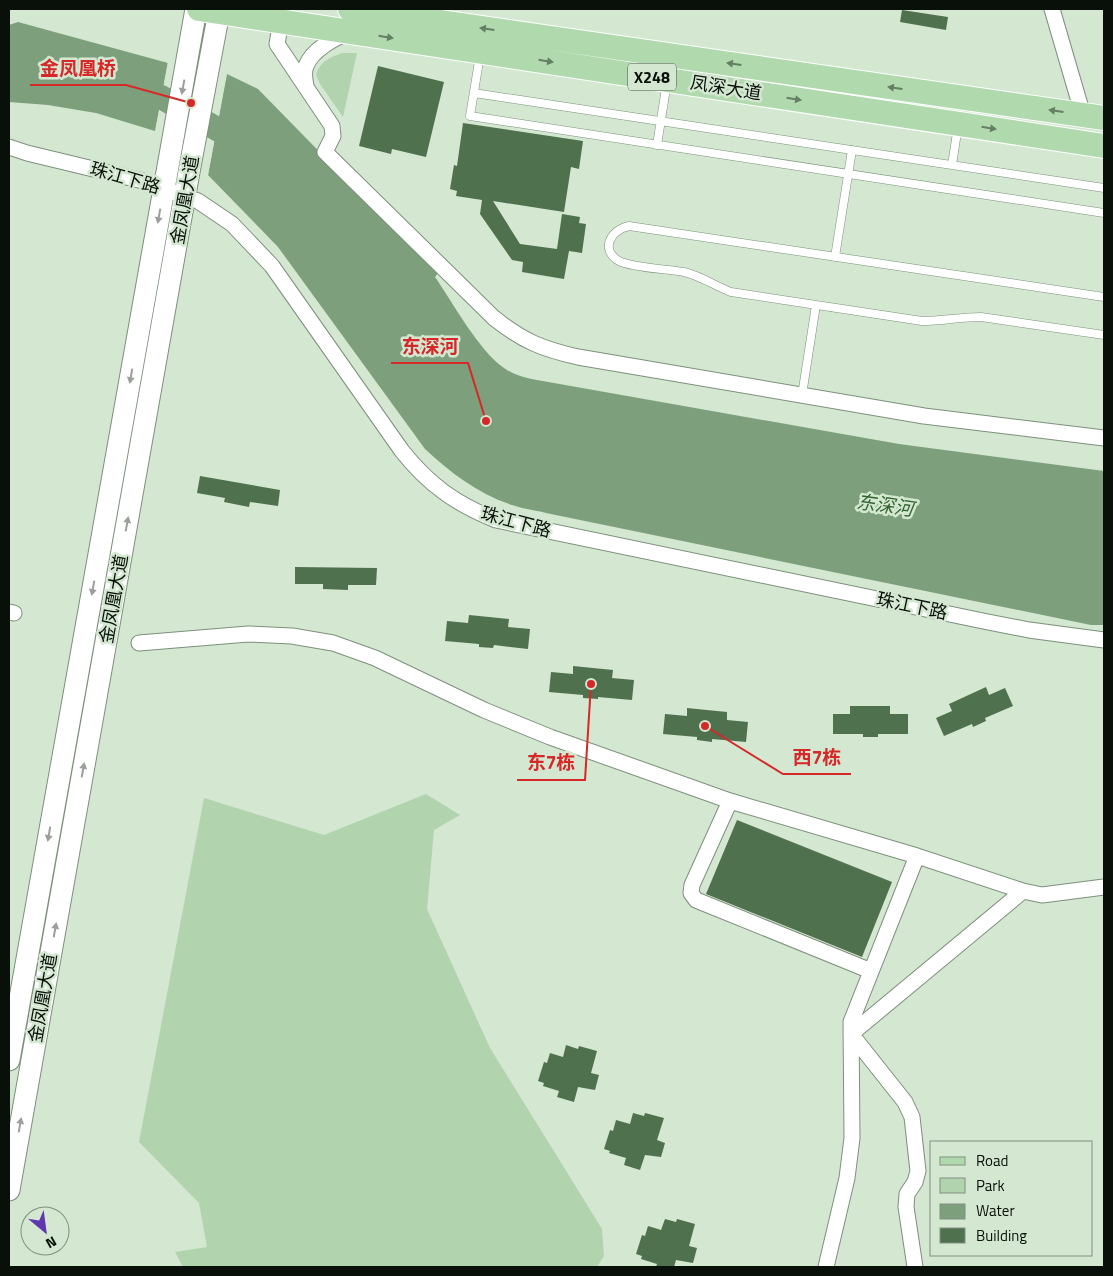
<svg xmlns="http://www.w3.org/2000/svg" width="1113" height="1276" font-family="'Titillium Web','Noto Sans SC',sans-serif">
  <rect width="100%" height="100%" fill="#d3e7d1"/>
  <path fill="#b1d4af" d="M 343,53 L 357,53 L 343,117 L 320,84 L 316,75 C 319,62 332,56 343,53 Z
    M 426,794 L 460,815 L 434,830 L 427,909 L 490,1048 L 602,1229 L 604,1256 L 597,1267 L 183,1267 L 175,1252 L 207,1247 L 199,1203 L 139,1142 L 204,798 L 324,835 Z"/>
  <path fill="#7d9f7b" d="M 18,22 L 168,63 L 155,131 L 96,113 L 48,105 L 9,102 L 9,25 Z
    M 227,74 L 258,89 L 438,273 L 435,277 C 453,303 479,351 504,368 C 514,375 525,378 537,380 L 899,444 L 1104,471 L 1104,625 L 1091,625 L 546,513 C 535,510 523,509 512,505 C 478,494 451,473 425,449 L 278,247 L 208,175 Z"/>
  <path fill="#d3e7d1" d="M 168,61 L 170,64 L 157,131 L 155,133 Z
    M 226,72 L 227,72 L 208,175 L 206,174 Z"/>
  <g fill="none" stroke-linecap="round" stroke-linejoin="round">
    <path stroke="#7d9f7b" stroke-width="24" d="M 130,90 L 161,97 L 245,145"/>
  </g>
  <path fill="#50714e" d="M 902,10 L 948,17 L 946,30 L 900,22 Z
    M 378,66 L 444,82 L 426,157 L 392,149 L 391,154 L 359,146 Z
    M 463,123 L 583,141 L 579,169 L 571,167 L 564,212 L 493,201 L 520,244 L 557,249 L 562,214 L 580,217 L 579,223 L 586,224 L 582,253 L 569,251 L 564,279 L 522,272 L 523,262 L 512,260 L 480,214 L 482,200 L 456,196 L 457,191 L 450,189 L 454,165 L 457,166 Z
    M 200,476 L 280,490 L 278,506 L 250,502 L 249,507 L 224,502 L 225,498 L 197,493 Z
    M 295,567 L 377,568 L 376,585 L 348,585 L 348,590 L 323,589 L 323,584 L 295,584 Z
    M 469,615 L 509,619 L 508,627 L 530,629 L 528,649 L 494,645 L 493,648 L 479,647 L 479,644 L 445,641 L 447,621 L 468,623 Z
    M 573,666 L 613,670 L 612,678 L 634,680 L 632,700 L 598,697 L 598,699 L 583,698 L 583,695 L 549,692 L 551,672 L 573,674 Z
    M 986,687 L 989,695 L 1005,688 L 1013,706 L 985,718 L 986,721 L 973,727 L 972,724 L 944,736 L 936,718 L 952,711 L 949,704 Z
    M 850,706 L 890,706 L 890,714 L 908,714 L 908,734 L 878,734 L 878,737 L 863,737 L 863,734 L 833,734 L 833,714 L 850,714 Z
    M 687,708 L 727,712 L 727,720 L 748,722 L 746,742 L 712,739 L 712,742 L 697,740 L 697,737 L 663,734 L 665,714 L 687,716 Z
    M 737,820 L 892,882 L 862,957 L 706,894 Z
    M 566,1045 L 578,1049 L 579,1046 L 597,1051 L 591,1073 L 599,1075 L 595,1090 L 578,1087 L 574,1102 L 557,1097 L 559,1091 L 543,1086 L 544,1083 L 538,1081 L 544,1062 L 547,1063 L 550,1053 L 563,1057 Z
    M 633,1113 L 644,1116 L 645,1113 L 664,1118 L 657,1140 L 665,1143 L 661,1157 L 645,1155 L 640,1170 L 624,1165 L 626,1158 L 609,1153 L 610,1151 L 604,1149 L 610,1130 L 613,1131 L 616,1120 L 630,1124 Z
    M 665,1219 L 676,1222 L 677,1219 L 695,1224 L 689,1246 L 697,1248 L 693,1263 L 676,1260 L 674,1267 L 656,1267 L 657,1264 L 641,1259 L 642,1256 L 636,1254 L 642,1235 L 645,1236 L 648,1226 L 661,1230 Z"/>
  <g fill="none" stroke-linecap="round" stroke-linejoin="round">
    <g stroke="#7d907c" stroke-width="9">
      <path id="lane" d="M 480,55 L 470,116 L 1104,213
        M 474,93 L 1104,188
        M 657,145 L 667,82
        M 952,165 L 958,126
        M 835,257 L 852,150
        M 1104,297 L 629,226 C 610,230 600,250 619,261 C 632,268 669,269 684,272 C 701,276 715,286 731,292 L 922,321 C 942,321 961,317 981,317 L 1104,335
        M 802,395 L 816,305"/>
    </g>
    <g stroke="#7d907c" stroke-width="17">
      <path id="street" d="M 1052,9 L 1083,115
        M 281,21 L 277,44 L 332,126 L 333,136 L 325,152 L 494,318 C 523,341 542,349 578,357 L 924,416 L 1104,438
        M 306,86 C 305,79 303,73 306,66 C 312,50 334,38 350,32
        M 9,147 L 27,153 L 143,181 L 198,201 L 232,224 L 272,266 L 402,451 C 429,485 456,504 496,520 L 988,622 L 1029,630 L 1104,640
        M 9,612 L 14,613
        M 139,643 L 248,634 L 292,636 L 333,643 L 375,658 L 484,710 L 550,737 L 730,801 L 917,856 L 1023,891 L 1042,895 L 1104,887
        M 730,801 L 692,885 L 691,893 L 696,900 L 871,971
        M 826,1267 L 847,1178 L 852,1138 L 851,1022 L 917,856
        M 915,1267 L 906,1207 L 907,1194 L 915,1182 L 918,1171 L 912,1117 L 905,1102 L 851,1034 L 1023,891"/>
    </g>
    <g stroke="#7d907c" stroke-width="23">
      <path id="secondary" d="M 9,1060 L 196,9
        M 9,1190 L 189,172 L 219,12 L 217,9"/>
    </g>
    <g stroke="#fff" stroke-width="26">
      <path id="primary" d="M 199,9 L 1104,146
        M 350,9 L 1104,118"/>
    </g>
    <use href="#lane" stroke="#fff" stroke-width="8"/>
    <use href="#street" stroke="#fff" stroke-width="15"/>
    <use href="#secondary" stroke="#fff" stroke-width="21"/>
    <use href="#primary" stroke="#b0daae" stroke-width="24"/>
  </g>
  <defs><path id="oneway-solid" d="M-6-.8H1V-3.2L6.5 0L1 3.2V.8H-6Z" transform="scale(1.25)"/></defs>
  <g fill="#657f64">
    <use href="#oneway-solid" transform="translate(487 29) rotate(-172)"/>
    <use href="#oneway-solid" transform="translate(386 37) rotate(9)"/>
    <use href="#oneway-solid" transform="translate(546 61) rotate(9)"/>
    <use href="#oneway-solid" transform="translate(734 64) rotate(-172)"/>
    <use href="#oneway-solid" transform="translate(895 88) rotate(-172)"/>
    <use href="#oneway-solid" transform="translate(794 99) rotate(9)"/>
    <use href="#oneway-solid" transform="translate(1056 111) rotate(-172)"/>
    <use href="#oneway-solid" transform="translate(989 128) rotate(9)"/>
  </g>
  <g fill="#9d9f9d">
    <use href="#oneway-solid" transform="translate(183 87) rotate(101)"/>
    <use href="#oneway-solid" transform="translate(159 216) rotate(100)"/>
    <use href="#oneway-solid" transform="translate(131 376) rotate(100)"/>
    <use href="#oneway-solid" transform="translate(127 524) rotate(-80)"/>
    <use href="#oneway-solid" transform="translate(93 588) rotate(100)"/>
    <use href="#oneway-solid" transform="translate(83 770) rotate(-80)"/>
    <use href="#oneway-solid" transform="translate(49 834) rotate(100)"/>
    <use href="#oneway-solid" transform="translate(55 930) rotate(-80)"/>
    <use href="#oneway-solid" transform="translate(20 1125) rotate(-80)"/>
  </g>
  <g text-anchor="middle" stroke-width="5" stroke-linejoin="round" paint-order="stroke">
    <rect fill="#d3e7d1" stroke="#465045" stroke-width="1" x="628" y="63.5" width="48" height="27" rx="4"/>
    <g font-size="16" font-weight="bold" fill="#091009">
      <text x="652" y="83">X248</text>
    </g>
    <g font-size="18" fill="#091009" stroke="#d3e7d1">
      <text transform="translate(726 88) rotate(9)" y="6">凤深大道</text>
      <text transform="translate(125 178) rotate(16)" y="6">珠江下路</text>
      <text transform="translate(185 200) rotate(-80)" y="6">金凤凰大道</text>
      <text transform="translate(516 522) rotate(15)" y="6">珠江下路</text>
      <text transform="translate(114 599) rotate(-80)" y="6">金凤凰大道</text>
      <text transform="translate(912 606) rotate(12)" y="6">珠江下路</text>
      <text transform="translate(43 998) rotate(-80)" y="6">金凤凰大道</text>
    </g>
    <g font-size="19" font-style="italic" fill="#336431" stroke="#d3e7d1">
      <text transform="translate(885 505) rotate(8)" y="7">东深河</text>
    </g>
  </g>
  <path fill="none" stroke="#d62828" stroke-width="2" d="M191 103L126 85H30M486 421L468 363H391M705 726L783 774H851M591 684L585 780H517"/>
  <g fill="#d62828" stroke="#d3e7d1" stroke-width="2">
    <circle cx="191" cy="103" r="5"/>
    <circle cx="486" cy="421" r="5"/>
    <circle cx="705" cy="726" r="5"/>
    <circle cx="591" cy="684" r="5"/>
  </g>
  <g font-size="19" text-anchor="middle" font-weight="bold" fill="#d62828" stroke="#d3e7d1" stroke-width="5" stroke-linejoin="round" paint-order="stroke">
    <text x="78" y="75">金凤凰桥</text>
    <text x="430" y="353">东深河</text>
    <text x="817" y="764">西7栋</text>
    <text x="551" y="769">东7栋</text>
  </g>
  <rect width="1113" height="1276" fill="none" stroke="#091009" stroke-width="20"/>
  <rect x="930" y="1141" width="162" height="115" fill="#d3e7d1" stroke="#829181"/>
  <rect x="940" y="1157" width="25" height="8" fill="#b0daae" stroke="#829181"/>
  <text x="976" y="1166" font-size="15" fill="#091009">Road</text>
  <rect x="940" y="1178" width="25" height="15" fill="#b1d4af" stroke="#829181"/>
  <text x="976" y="1191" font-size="15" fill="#091009">Park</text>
  <rect x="940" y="1204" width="25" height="15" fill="#7d9f7b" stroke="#829181"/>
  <text x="976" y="1216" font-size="15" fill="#091009">Water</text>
  <rect x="940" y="1228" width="25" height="15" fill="#50714e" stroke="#829181"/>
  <text x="976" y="1241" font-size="15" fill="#091009">Building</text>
  <g transform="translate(45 1231) rotate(151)"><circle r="24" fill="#d3e7d1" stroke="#829181"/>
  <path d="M0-4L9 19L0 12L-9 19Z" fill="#5f38b0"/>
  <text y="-8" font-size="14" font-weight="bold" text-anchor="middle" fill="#091009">N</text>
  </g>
</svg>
